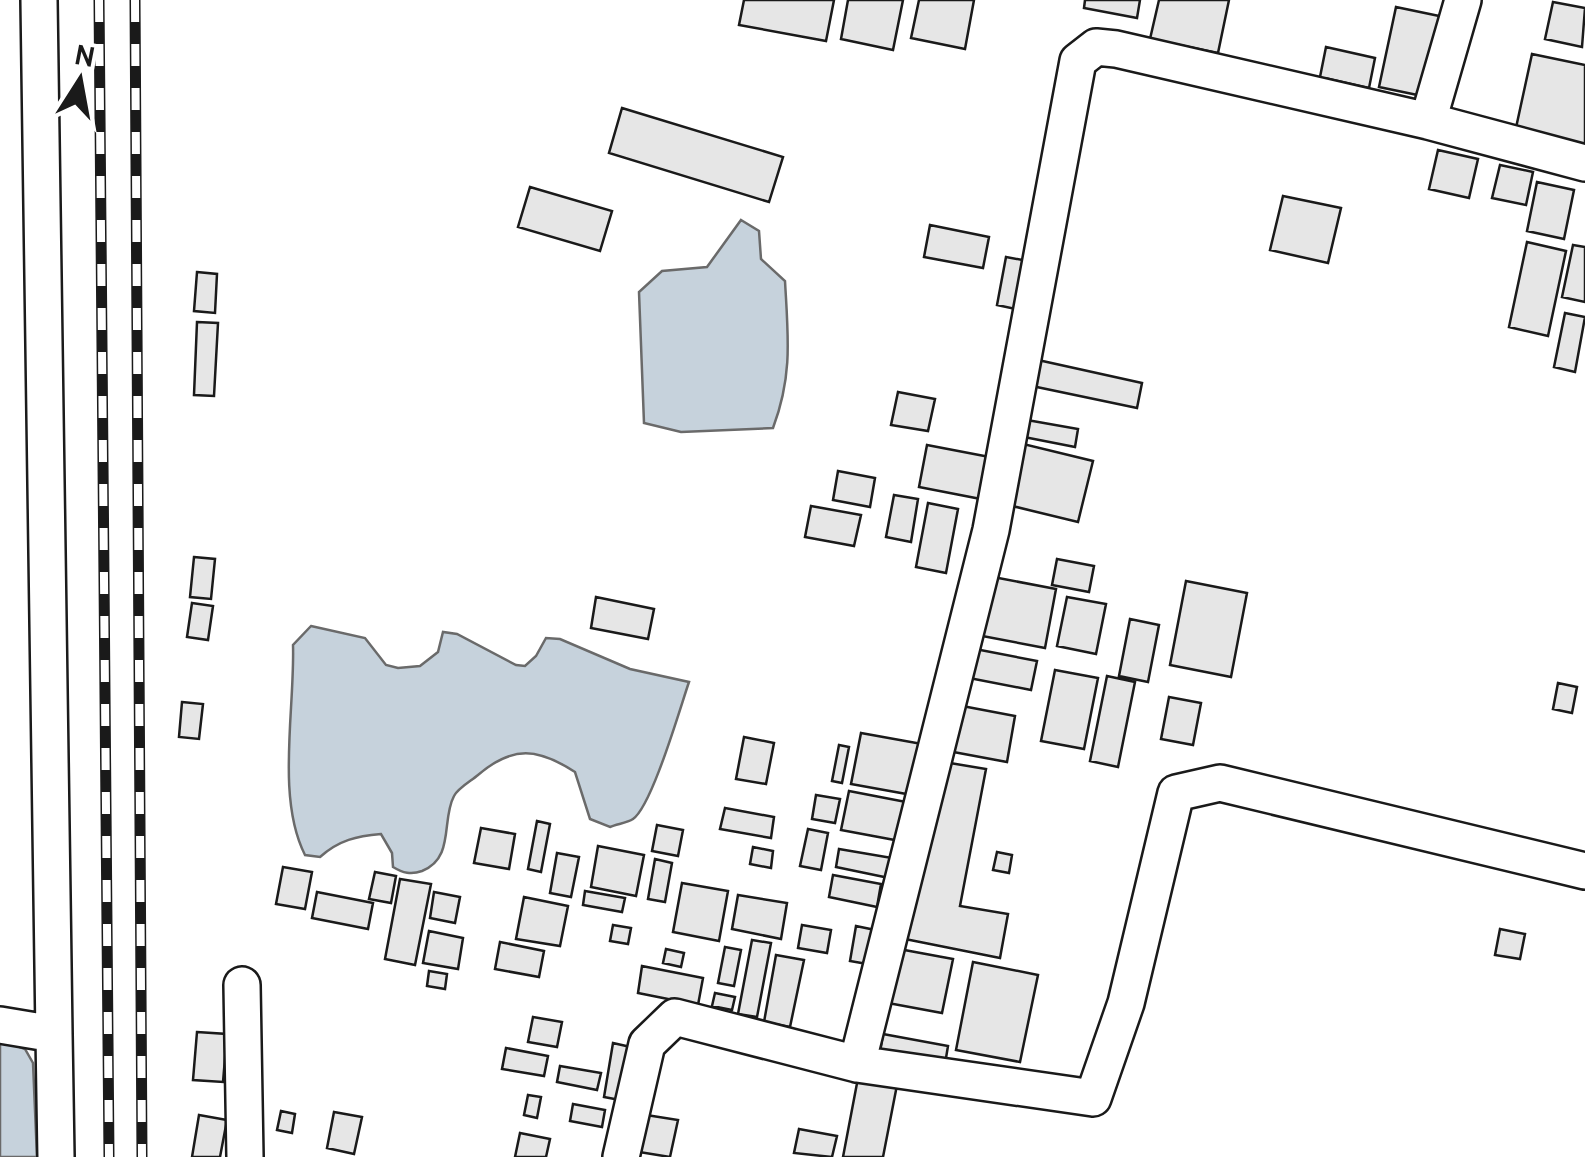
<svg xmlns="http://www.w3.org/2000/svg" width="1585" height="1157" font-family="Cabin,sans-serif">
  <rect width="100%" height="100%" fill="#fff"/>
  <path fill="#c6d2dc" stroke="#6a6a6a" stroke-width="2.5" d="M 741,220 L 759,231 L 761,259 L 785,281 C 788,336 793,375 773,428 L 681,432 L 644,423 L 639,292 L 662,271 L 707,267 Z
    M 311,626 L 365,638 L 386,665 L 398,668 L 420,666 L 438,652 L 443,632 L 457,634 L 516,665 L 525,666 L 536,656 L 546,638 L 560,639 L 630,669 L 689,682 C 680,708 652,806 633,819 C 627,823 617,824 610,827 L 590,819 L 575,772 C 538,748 513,745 478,775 C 471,781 458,788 454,796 C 441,820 455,858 422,871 C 411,875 403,873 393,867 L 392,853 L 381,834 C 357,836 339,840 320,857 L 305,855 C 276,798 295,709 293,645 Z
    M 0,1040 L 25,1049 L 33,1063 L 37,1157 L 0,1157 Z"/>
  <path fill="#e6e6e6" stroke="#1a1a1a" stroke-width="2.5" d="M 744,0 L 834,0 L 826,41 L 739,25 Z
    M 848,0 L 903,0 L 893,50 L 841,39 Z
    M 919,0 L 974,0 L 965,49 L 911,38 Z
    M 1085,0 L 1140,0 L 1137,18 L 1084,8 Z
    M 1159,0 L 1229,0 L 1218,53 L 1150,39 Z
    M 1553,2 L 1585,8 L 1582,47 L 1545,39 Z
    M 1396,7 L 1444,17 L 1427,97 L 1379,87 Z
    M 1326,47 L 1375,58 L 1369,88 L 1320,77 Z
    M 1532,54 L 1585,65 L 1585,152 L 1514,137 Z
    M 622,108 L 783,157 L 769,202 L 609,153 Z
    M 1438,150 L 1478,159 L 1469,198 L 1429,189 Z
    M 1500,165 L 1533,172 L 1526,205 L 1492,198 Z
    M 1537,182 L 1574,190 L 1564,239 L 1527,231 Z
    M 530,187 L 612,211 L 600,251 L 518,227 Z
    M 1283,196 L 1341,208 L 1328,263 L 1270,250 Z
    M 930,225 L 989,237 L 983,268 L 924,257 Z
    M 1527,242 L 1566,251 L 1548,336 L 1509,327 Z
    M 1573,245 L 1585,247 L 1585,302 L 1562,297 Z
    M 1006,257 L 1033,262 L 1025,311 L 997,305 Z
    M 197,272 L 217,274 L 215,313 L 194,311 Z
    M 1565,313 L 1585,317 L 1575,372 L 1554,367 Z
    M 197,322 L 218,323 L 214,396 L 194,395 Z
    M 1038,360 L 1142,383 L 1137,408 L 1032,386 Z
    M 898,392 L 935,399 L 928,431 L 891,425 Z
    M 1027,420 L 1078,429 L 1075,447 L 1024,437 Z
    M 1015,442 L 1093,461 L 1078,522 L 1000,503 Z
    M 927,445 L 1000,459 L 991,501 L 919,487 Z
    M 838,471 L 875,478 L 870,507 L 833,500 Z
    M 894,495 L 918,499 L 911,542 L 886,537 Z
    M 928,503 L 958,509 L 946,573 L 916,567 Z
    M 811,506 L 861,515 L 854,546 L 805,537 Z
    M 194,557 L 215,559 L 211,599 L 190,597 Z
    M 1057,559 L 1094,566 L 1089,592 L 1052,585 Z
    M 988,576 L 1056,589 L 1045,648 L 977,635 Z
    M 1186,581 L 1247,593 L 1231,677 L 1170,665 Z
    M 596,597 L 654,609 L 648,639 L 591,628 Z
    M 1067,597 L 1106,604 L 1096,654 L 1057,646 Z
    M 192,603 L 213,606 L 208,640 L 187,637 Z
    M 1130,619 L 1159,625 L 1148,682 L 1119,676 Z
    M 970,648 L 1037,661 L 1031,690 L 964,677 Z
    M 1055,670 L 1098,678 L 1084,749 L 1041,741 Z
    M 1107,676 L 1135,682 L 1118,767 L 1090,761 Z
    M 1558,683 L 1577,687 L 1572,713 L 1553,709 Z
    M 1169,697 L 1201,703 L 1193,745 L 1161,739 Z
    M 182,702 L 203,704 L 199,739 L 179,737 Z
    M 957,705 L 1015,716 L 1007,762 L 948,751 Z
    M 861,733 L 922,744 L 912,795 L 851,784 Z
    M 744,737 L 774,743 L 766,784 L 736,779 Z
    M 839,745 L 849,747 L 842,783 L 832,781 Z
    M 938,761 L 986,769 L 960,906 L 1008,914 L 1000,958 L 905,939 Z
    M 849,791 L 906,802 L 900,841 L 841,830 Z
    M 816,795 L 840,799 L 835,823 L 812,819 Z
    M 725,808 L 774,817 L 771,838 L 720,829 Z
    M 537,821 L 550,824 L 541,872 L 528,869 Z
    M 657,825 L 683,830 L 678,856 L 652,851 Z
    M 481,828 L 515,834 L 509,869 L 474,863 Z
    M 808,829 L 828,833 L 821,870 L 800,866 Z
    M 598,846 L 644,855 L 636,896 L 591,887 Z
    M 753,847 L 773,851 L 771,868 L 750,864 Z
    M 839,849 L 892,858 L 889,878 L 836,867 Z
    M 997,852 L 1012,855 L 1009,873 L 993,870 Z
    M 557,853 L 579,857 L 571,897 L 550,893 Z
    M 655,859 L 672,863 L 665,902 L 648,899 Z
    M 283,867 L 312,872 L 305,909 L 276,904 Z
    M 375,872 L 396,876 L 391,903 L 369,899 Z
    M 833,875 L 881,884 L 877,907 L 829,897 Z
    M 400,879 L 431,884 L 415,965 L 385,959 Z
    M 682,883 L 728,891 L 719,941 L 673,932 Z
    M 585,891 L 625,898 L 622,912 L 583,905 Z
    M 317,892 L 373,903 L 368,929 L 312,918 Z
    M 434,892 L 460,897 L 455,923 L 430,918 Z
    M 738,895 L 787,903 L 781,939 L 732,929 Z
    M 524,897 L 568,906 L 560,946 L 516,939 Z
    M 613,925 L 631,928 L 628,944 L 610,941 Z
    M 802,925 L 831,930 L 827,953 L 798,948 Z
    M 856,926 L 880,931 L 873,965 L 850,961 Z
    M 1500,929 L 1525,934 L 1520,959 L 1495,955 Z
    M 429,931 L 463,938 L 458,969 L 423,963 Z
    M 752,940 L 771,943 L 757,1017 L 738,1014 Z
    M 500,942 L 544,951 L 539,977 L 495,969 Z
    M 725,947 L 741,950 L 734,986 L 718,983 Z
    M 666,949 L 684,953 L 681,967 L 663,963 Z
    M 899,949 L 953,959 L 942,1013 L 888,1003 Z
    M 776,955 L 804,960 L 790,1027 L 764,1022 Z
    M 973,962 L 1038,975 L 1020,1062 L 956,1050 Z
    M 642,966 L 703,978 L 698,1005 L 638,993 Z
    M 429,971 L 447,974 L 445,989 L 427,986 Z
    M 715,993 L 735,997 L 732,1010 L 712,1006 Z
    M 533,1017 L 562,1022 L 557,1047 L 528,1042 Z
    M 197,1032 L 227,1034 L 223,1082 L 193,1080 Z
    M 883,1034 L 948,1046 L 944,1070 L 879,1058 Z
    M 613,1043 L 635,1048 L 625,1101 L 604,1097 Z
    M 506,1048 L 548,1056 L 544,1076 L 502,1069 Z
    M 560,1066 L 601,1073 L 597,1090 L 557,1082 Z
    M 858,1078 L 897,1085 L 883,1157 L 843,1157 Z
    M 528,1095 L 541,1097 L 537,1118 L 524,1115 Z
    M 573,1104 L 605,1110 L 602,1127 L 570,1121 Z
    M 281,1111 L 295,1114 L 292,1133 L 277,1130 Z
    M 334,1112 L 362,1117 L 354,1154 L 327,1148 Z
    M 640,1114 L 678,1120 L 670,1157 L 633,1151 Z
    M 199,1115 L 227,1120 L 220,1157 L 192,1157 Z
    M 799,1129 L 837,1136 L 832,1157 L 794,1153 Z
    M 520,1133 L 550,1139 L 546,1157 L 515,1157 Z"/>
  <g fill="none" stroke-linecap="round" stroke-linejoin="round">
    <g stroke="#1a1a1a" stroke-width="40">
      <path id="minor" d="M 1463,0 L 1428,121 L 1585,163
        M 242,985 L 245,1157
        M 0,1025 L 54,1034 L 39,0
        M 54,1034 L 56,1157
        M 857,1064 L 991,530 L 1078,61 L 1096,47 L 1116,49 L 1428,121
        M 621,1157 L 647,1044 L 675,1017 L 857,1064 L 1093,1098 L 1126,1003 L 1176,793 L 1220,783 L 1585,871"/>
    </g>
    <use href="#minor" stroke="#fff" stroke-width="35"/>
    <g stroke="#1a1a1a" stroke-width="11">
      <path id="rail" d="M 99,0 L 109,1157
        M 135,0 L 142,1157"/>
    </g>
    <use href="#rail" stroke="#fff" stroke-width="8" stroke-dasharray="22" stroke-linecap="butt"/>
  </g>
  <g transform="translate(80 80) rotate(11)" stroke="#ffffff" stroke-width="8" paint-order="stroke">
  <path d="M0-8L18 38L0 25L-18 38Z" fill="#1a1a1a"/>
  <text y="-15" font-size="28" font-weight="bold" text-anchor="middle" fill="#1a1a1a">N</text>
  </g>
</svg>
